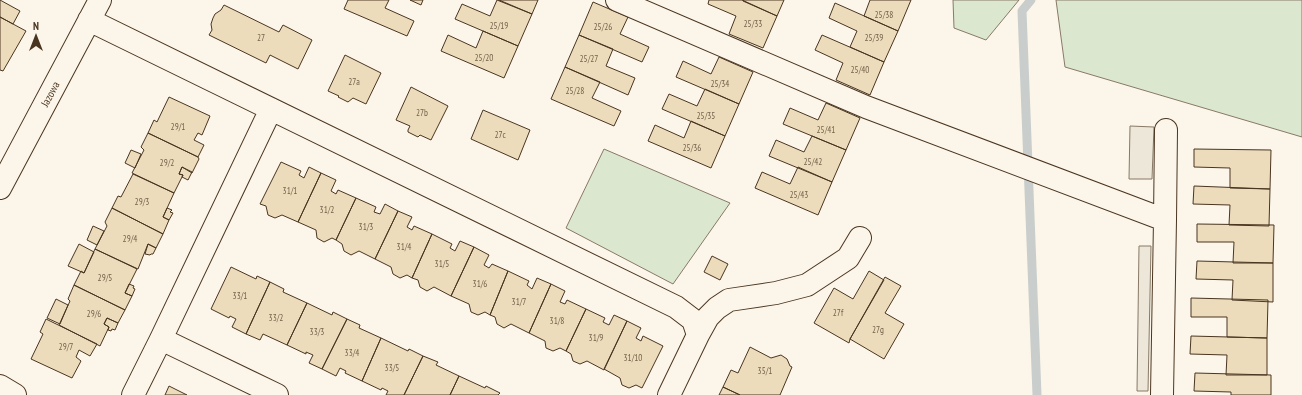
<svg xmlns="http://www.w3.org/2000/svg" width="1302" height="395" font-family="'PT Sans Narrow',sans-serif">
  <rect width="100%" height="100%" fill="#fbf6e9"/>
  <path fill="#dce7d0" stroke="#887966" d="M 953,0 L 1019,0 L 986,40 L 954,28 Z
    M 1056,0 L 1302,0 L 1302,137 L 1065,67 Z
    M 604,149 L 730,203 L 673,284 L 566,228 Z"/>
  <path fill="#ede7d9" stroke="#887966" d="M 1130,126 L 1154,127 L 1152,179 L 1129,179 Z
    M 1139,246 L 1151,246 L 1148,391 L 1137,391 Z"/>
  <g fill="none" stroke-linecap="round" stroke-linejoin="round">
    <path stroke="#c9cecd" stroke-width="9" d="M 1031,0 L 1022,11 L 1037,395"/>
  </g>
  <path fill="#ecdcbc" stroke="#4a3520" d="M 0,0 L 20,11 L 13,24 L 0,17 Z
    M 348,0 L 389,0 L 385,8 L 414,21 L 407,36 L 344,9 Z
    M 410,0 L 423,0 L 421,5 Z
    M 497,0 L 532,14 L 518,46 L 455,19 L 462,4 L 490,16 Z
    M 499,0 L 538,0 L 532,14 Z
    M 709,0 L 742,0 L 777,16 L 763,48 L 729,34 L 736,16 L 708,4 Z
    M 743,0 L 784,0 L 777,16 L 743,1 Z
    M 870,0 L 911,0 L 898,31 L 864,16 Z
    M 593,2 L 628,17 L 620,34 L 649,47 L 642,62 L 579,35 Z
    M 835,3 L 898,31 L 884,62 L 850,47 L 857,31 L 829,18 Z
    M 224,5 L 279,32 L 283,25 L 312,40 L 298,69 L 270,55 L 266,63 L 209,35 L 212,30 L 211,24 L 213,18 L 215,14 L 221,10 Z
    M 0,17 L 26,31 L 3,71 L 0,70 Z
    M 483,31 L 518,46 L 504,78 L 441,51 L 448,35 L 476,48 Z
    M 579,35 L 613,49 L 606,66 L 635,78 L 628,95 L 565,67 Z
    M 822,35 L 884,62 L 870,95 L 836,80 L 843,63 L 815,50 Z
    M 345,55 L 381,73 L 366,104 L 353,98 L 348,102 L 338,97 L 339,96 L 328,91 Z
    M 719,57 L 753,72 L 739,104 L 676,77 L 683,61 L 711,74 Z
    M 565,67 L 600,82 L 592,98 L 621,111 L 614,126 L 551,99 Z
    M 411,87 L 448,106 L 431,140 L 420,135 L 418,137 L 408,132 L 408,130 L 410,126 L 396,120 Z
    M 705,89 L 739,104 L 725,136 L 662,109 L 669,94 L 697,106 Z
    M 169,97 L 210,116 L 202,135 L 198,133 L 194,140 L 204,145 L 198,157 L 148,133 L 154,120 L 157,122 Z
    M 826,103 L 860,118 L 846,150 L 783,124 L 790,108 L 818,120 Z
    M 483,110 L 530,130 L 518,160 L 471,139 Z
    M 691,121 L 725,136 L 711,168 L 648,141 L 655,125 L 684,138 Z
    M 148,133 L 198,157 L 199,159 L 192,173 L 182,167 L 179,174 L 183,175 L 174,193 L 132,173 L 144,150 L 141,147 Z
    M 812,136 L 846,150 L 832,182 L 769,156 L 776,140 L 804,152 Z
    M 1194,149 L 1271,150 L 1270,189 L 1230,188 L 1230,168 L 1194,167 Z
    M 131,150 L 141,154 L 135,168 L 125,163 Z
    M 281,162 L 301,171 L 299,175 L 304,178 L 309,167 L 321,173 L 298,222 L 282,215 L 275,218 L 268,215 L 266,206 L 260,204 Z
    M 182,167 L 192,172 L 188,180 L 182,177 L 183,175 L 179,174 Z
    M 798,167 L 832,182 L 818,215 L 755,188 L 762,172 L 790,184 Z
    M 321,173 L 336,180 L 331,191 L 336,194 L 338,190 L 356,198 L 336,240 L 332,238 L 324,242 L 317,238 L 316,230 L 298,222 Z
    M 133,174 L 174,193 L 163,217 L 169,220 L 163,234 L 112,208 L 118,196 L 121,197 Z
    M 1194,186 L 1270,189 L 1269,226 L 1229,225 L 1230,205 L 1193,204 Z
    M 356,198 L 376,207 L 374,212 L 380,214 L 385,204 L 398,211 L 375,259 L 359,251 L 351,255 L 344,251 L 342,244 L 336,240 Z
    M 112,208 L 163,234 L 156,248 L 148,244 L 138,269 L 95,249 L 107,226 L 105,222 Z
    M 167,208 L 172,210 L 170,212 L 173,213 L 169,220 L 163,217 Z
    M 398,211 L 412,217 L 407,227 L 412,230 L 414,226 L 432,234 L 412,278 L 407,275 L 400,278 L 393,274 L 391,267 L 375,259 Z
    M 1197,224 L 1274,225 L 1273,263 L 1233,263 L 1234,242 L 1197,242 Z
    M 93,226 L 104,231 L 97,245 L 87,240 Z
    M 432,234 L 452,244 L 450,248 L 455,251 L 460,241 L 474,247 L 451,296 L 434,287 L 427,291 L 420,287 L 418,280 L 412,278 Z
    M 79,244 L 94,252 L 84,273 L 68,266 Z
    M 148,244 L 156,248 L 153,254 L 151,254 L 150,255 L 145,254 Z
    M 474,247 L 489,255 L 484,265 L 489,268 L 492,264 L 508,271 L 490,315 L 485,312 L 478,315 L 471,312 L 469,304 L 451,296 Z
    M 95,249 L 137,269 L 125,293 L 132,296 L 125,310 L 74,285 L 81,271 L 84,273 Z
    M 712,256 L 728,264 L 720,280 L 704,272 Z
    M 1197,261 L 1273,263 L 1273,302 L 1232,300 L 1233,280 L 1196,279 Z
    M 231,267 L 256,279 L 257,276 L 270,282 L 246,334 L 232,327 L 236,319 L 230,316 L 229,318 L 211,309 Z
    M 508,271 L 529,281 L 527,285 L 532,289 L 537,278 L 551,284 L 529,333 L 511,324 L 504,328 L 497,324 L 495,317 L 490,315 Z
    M 869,271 L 884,280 L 850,339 L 849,343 L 814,323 L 834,288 L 853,299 Z
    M 885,277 L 901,286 L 885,313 L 904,324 L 884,359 L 850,339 Z
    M 270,282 L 284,289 L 283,292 L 307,303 L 287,345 L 263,334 L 260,340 L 246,334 Z
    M 129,284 L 134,286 L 133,288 L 135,289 L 132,296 L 125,293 Z
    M 551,284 L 565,291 L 560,302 L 565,304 L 567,300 L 586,309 L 566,351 L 560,348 L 553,351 L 546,348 L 545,341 L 529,333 Z
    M 74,285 L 125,310 L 118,323 L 107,318 L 104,324 L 109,327 L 100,346 L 59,325 L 70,301 L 68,299 Z
    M 1191,298 L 1268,300 L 1267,338 L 1227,337 L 1227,317 L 1191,317 Z
    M 56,299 L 68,305 L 60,324 L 47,318 Z
    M 307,303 L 332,315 L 333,312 L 347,319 L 322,369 L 309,363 L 313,355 L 306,352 L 306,354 L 287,345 Z
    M 586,309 L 605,318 L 603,322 L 609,325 L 614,315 L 627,321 L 604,370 L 587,361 L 580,364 L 573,361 L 571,354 L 566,351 Z
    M 107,318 L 118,323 L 115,330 L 112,329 L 111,331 L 108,330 L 109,327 L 104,324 Z
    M 46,319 L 97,344 L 90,356 L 79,350 L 76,357 L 81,361 L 72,378 L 31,359 L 43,334 L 40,332 Z
    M 347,319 L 360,325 L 359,328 L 381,338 L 362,381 L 345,373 L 346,371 L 340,368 L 336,376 L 322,369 Z
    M 627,321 L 641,328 L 636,338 L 641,341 L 643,336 L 663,346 L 642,388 L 636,385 L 629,388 L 622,385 L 620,378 L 604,369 Z
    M 1191,336 L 1267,338 L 1267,375 L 1226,375 L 1227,355 L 1190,354 Z
    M 381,338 L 408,351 L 409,349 L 423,356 L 404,395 L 386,395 L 388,391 L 382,388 L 381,390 L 362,381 Z
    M 750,347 L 771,358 L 781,355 L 787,359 L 790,366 L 792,367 L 780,395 L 740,395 L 723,387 L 731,370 L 738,373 Z
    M 423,356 L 438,362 L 436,365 L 459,376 L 450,395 L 404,395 Z
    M 1195,373 L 1271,375 L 1271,395 L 1231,395 L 1231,392 L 1194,391 Z
    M 459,376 L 485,388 L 486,386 L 500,393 L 498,395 L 450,395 Z
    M 169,386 L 187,395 L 165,395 Z
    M 723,387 L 740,395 L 719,395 Z"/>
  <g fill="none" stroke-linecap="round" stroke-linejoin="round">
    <g stroke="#4a3520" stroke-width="24">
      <path id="minor" d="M 617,0 L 866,107 L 1165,220 L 1162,395
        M 89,20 L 676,307 L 693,320 L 698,335 L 669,395
        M 0,188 L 100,0
        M 1165,220 L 1166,130
        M 698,335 L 708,317 L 717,308 L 729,300 L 776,293 L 807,285 L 848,258 L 860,238
        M 161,339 L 277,395
        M 0,386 L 15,395
        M 133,395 L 161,339 L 271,109"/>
    </g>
    <use href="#minor" stroke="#fbf6e9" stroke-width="22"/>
  </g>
  <g text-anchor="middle" stroke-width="3" stroke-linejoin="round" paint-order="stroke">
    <g font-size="9" fill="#725f47">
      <text x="884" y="18">25/38</text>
      <text x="753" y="27">25/33</text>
      <text x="499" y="29">25/19</text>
      <text x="603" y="30">25/26</text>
      <text x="261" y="41">27</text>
      <text x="874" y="41">25/39</text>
      <text x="484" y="61">25/20</text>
      <text x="589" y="62">25/27</text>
      <text x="860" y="73">25/40</text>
      <text x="354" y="85">27a</text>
      <text x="720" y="87">25/34</text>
      <text x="575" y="94">25/28</text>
      <text x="422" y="116">27b</text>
      <text x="706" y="119">25/35</text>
      <text x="178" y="130">29/1</text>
      <text x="826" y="133">25/41</text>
      <text x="500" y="138">27c</text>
      <text x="692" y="151">25/36</text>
      <text x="813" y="165">25/42</text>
      <text x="167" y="166">29/2</text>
      <text x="290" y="194">31/1</text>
      <text x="799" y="198">25/43</text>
      <text x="142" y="205">29/3</text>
      <text x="327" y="213">31/2</text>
      <text x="366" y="230">31/3</text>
      <text x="130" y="242">29/4</text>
      <text x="404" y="250">31/4</text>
      <text x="442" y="267">31/5</text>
      <text x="105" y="281">29/5</text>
      <text x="480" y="287">31/6</text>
      <text x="240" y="299">33/1</text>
      <text x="519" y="305">31/7</text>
      <text x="838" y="316">27f</text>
      <text x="94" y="317">29/6</text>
      <text x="276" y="321">33/2</text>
      <text x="557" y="324">31/8</text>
      <text x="878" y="333">27g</text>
      <text x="317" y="335">33/3</text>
      <text x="596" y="341">31/9</text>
      <text x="66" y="350">29/7</text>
      <text x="352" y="356">33/4</text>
      <text x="633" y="361">31/10</text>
      <text x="392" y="371">33/5</text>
      <text x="765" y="374">35/1</text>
    </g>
    <g font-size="11" fill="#4a3520" stroke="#fbf6e9">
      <text transform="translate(50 94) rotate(-62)" y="4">Jazowa</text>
    </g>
  </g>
  <g transform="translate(36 36)" stroke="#fbf6e9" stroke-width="3" paint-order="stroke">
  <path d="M0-3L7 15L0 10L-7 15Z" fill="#4a3520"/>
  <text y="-6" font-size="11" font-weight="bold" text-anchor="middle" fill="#4a3520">N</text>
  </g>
</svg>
